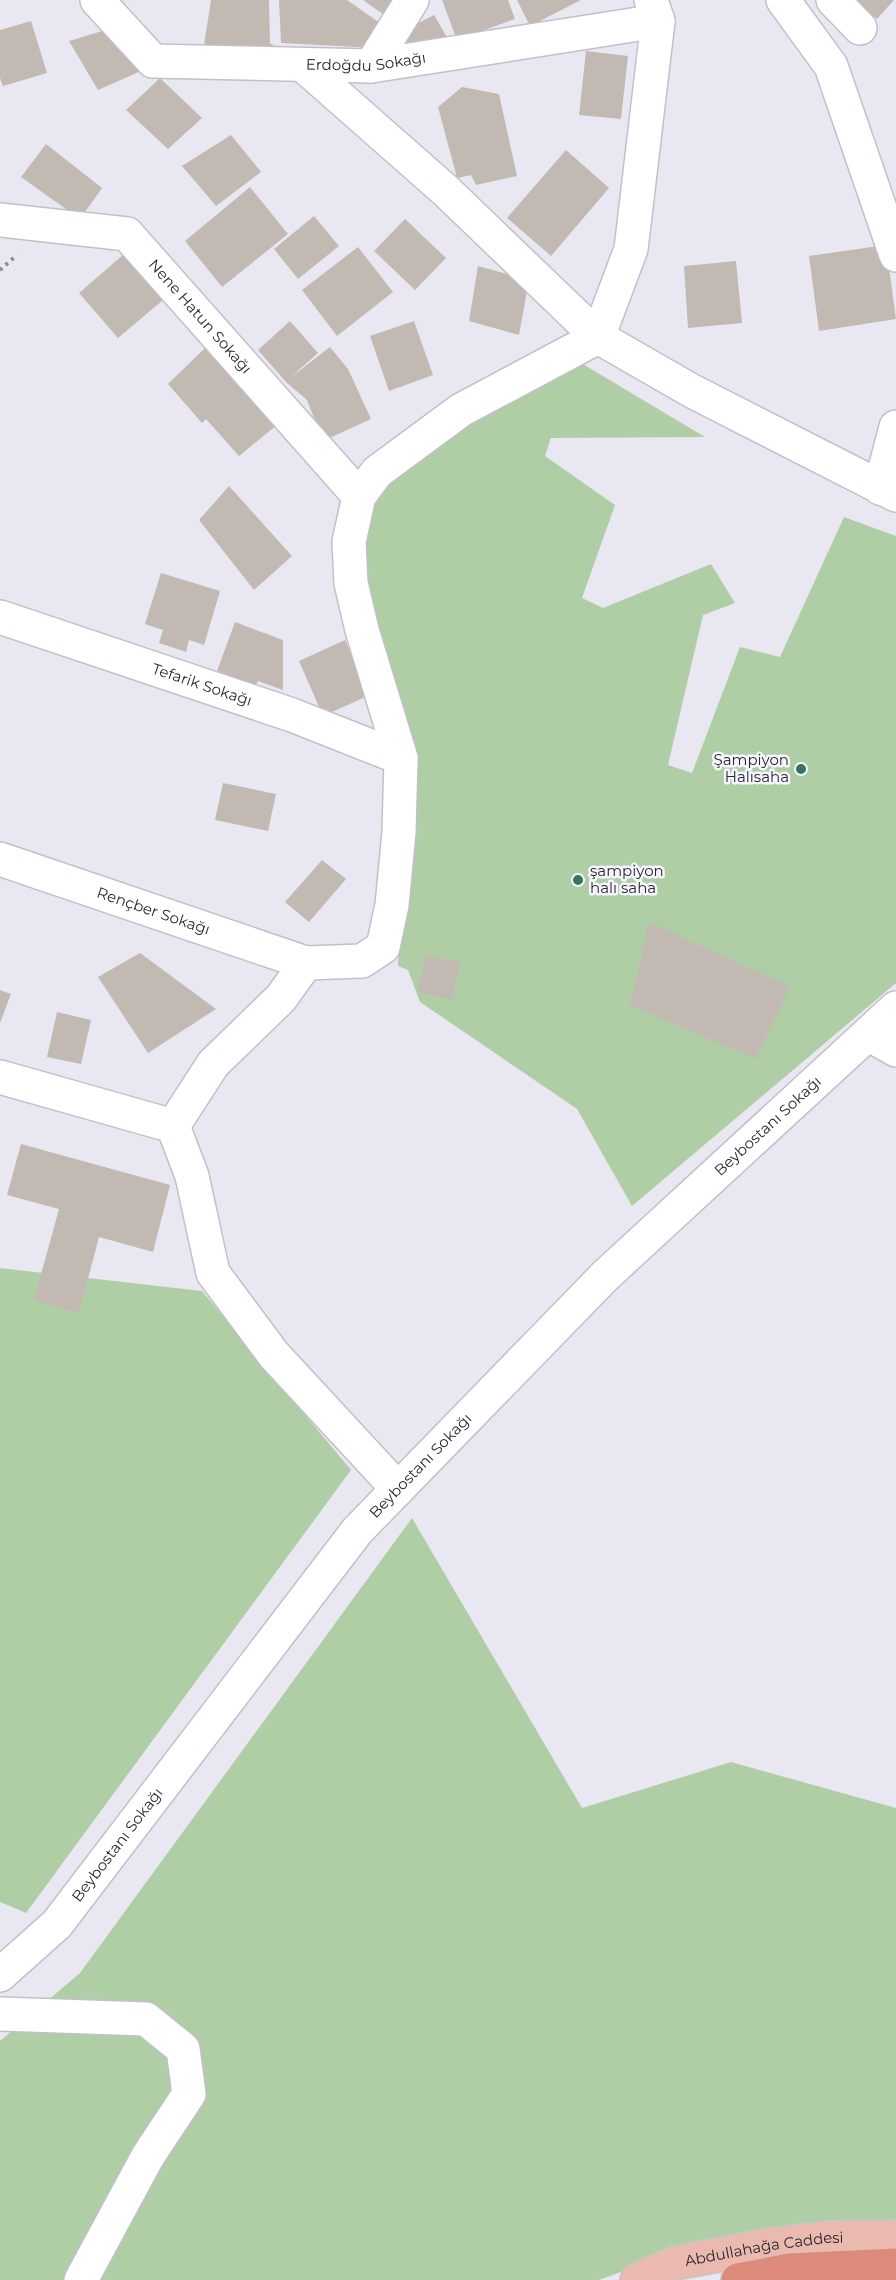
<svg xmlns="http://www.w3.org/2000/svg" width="896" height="2280" font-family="Montserrat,sans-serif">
  <rect width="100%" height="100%" fill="#e9e8f2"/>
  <path fill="#b0cea6" d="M 576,360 L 705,437 L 551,438 L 545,456 L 615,505 L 582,598 L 603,608 L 711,564 L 735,603 L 703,615 L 668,765 L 692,773 L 740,647 L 780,657 L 844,517 L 896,536 L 896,983 L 632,1206 L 577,1109 L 420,1002 L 408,970 L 398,966 L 407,755 L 360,548 L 376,494 L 470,416 Z
    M 0,1268 L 202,1291 L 351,1470 L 26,1913 L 0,1902 Z
    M 412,1518 L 582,1808 L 731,1762 L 896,1808 L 896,2225 L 679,2251 L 599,2280 L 0,2280 L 0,2041 L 80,1973 Z"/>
  <path fill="#c2b9b3" d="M 211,0 L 269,0 L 270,43 L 281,50 L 278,59 L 204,45 Z
    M 279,0 L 347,0 L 380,23 L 376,48 L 281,43 Z
    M 363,0 L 400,0 L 387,17 Z
    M 442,0 L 508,0 L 515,19 L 457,40 Z
    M 517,0 L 581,0 L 530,26 Z
    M 856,0 L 894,0 L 877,19 Z
    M 434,15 L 451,44 L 401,55 L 393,36 Z
    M 31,21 L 47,73 L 3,86 L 0,78 L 0,30 Z
    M 112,28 L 141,71 L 98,90 L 69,41 Z
    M 586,51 L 628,56 L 621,119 L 579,115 Z
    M 160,78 L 202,118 L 168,149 L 126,110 Z
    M 462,87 L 499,94 L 517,176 L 476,185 L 471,175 L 457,178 L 438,107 Z
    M 231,135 L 261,172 L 216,206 L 182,166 Z
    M 46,144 L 102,188 L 80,219 L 21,177 Z
    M 566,150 L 609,188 L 551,256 L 507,218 Z
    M 250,187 L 288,234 L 222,287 L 185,241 Z
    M 314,216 L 339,246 L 298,279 L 274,249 Z
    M 405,219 L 446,258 L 415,290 L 374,251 Z
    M 886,245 L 896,319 L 819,331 L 809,256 Z
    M 358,247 L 393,292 L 337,336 L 302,290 Z
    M 124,254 L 163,300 L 118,338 L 79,293 Z
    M 736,261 L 742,323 L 688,328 L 684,266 Z
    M 478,266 L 529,280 L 519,335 L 469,321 Z
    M 290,321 L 318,353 L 290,378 L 330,347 L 348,369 L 371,419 L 323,441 L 307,400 L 286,382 L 258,350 Z
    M 414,321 L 433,375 L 389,391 L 370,336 Z
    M 206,347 L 278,424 L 239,456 L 206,419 L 202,423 L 168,384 Z
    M 229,486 L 292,556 L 254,590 L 199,520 Z
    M 161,573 L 220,591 L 204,645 L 189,640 L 186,652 L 159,643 L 163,630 L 145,624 Z
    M 235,622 L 283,640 L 283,690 L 258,681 L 256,685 L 217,671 Z
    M 345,640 L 370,695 L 323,716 L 299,661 Z
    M 223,783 L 276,794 L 268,831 L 215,820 Z
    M 322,860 L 346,879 L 309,922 L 285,902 Z
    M 649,922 L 790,987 L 756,1059 L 630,1005 Z
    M 140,953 L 216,1009 L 148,1053 L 98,977 Z
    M 426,955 L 461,963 L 452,1000 L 417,992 Z
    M 0,990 L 11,994 L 0,1023 Z
    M 57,1012 L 91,1020 L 81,1064 L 47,1057 Z
    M 21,1144 L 170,1185 L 153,1252 L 99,1237 L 79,1313 L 34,1300 L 59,1209 L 7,1195 Z"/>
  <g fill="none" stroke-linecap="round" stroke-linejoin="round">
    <g stroke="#c1c0ca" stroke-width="36">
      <g id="minor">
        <path id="s1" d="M 97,0 L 153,61 L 371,66 L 658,21"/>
        <path d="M 783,0 L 831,66 L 896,255"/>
        <path d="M 833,0 L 860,28"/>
        <path d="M 303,65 L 445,190 L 598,337 L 631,249 L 658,21 L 651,0"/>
        <path d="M 371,66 L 412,0"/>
        <path id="s2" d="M 0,220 L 127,234 L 359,496"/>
        <path d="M 880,488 L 896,427"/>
        <path id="s3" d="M 0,617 L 292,715 L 401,758"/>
        <path id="s4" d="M 0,859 L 306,963"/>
        <path d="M 868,1034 L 896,1050"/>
        <path d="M 0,1077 L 173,1126"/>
        <path d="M 173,1126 L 213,1064 L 281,998 L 306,963 L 362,961 L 383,947 L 392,905 L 399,832 L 401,758 L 362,630 L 351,583 L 349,542 L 359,496 L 377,472 L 461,410 L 598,337 L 692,391 L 896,495"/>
        <path d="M 173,1126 L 192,1176 L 213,1273 L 274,1355 L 398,1489"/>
        <path id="s5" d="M 0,1975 L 57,1924 L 357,1531 L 605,1276 L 896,1008"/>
        <path d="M 0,2014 L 146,2019 L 183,2049 L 189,2094 L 148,2156 L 81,2280"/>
      </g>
    </g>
    <g stroke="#c7c7c8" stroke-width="36">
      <g id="major">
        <path id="s6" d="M 637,2280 L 676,2263 L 771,2245 L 828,2238 L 896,2237"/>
      </g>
    </g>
    <g stroke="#c7c7c8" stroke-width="36">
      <path id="highway" d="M 738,2280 L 790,2270 L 896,2265"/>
    </g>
    <path stroke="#8c8c93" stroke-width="4" stroke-dasharray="3 4.5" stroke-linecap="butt" d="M 0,270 L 17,255"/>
    <use href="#minor" stroke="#fff" stroke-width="33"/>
    <use href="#major" stroke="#eab9af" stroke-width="33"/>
    <use href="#highway" stroke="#dc8b7a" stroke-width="33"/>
  </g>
  <g fill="#39745f" stroke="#f7f6fe" stroke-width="2">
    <circle cx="801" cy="769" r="6"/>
    <circle cx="578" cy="880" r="6"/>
  </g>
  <g text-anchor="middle" stroke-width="5" stroke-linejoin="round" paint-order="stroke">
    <g font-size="15" fill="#29292d" stroke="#f7f6fe">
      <text dy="5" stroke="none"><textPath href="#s1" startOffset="296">Erdoğdu Sokağı</textPath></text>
      <text dy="5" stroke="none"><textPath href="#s2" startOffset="238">Nene Hatun Sokağı</textPath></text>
      <text dy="5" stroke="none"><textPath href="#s3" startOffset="213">Tefarik Sokağı</textPath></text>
      <text dy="5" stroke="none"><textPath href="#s4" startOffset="162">Rençber Sokağı</textPath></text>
      <text dy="5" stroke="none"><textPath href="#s5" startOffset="1148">Beybostanı Sokağı</textPath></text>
      <text dy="5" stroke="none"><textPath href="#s5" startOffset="662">Beybostanı Sokağı</textPath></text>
      <text dy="5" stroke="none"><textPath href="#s5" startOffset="176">Beybostanı Sokağı</textPath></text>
      <text dy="5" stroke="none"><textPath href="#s6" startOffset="132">Abdullahağa Caddesi</textPath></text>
    </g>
    <g font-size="15" fill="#29292d" stroke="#f7f6fe" text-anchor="end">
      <text x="789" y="765">Şampiyon<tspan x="789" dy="17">Halısaha</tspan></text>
      <text x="590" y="876" text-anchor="start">şampiyon<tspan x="590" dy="17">halı saha</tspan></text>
    </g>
  </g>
</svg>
